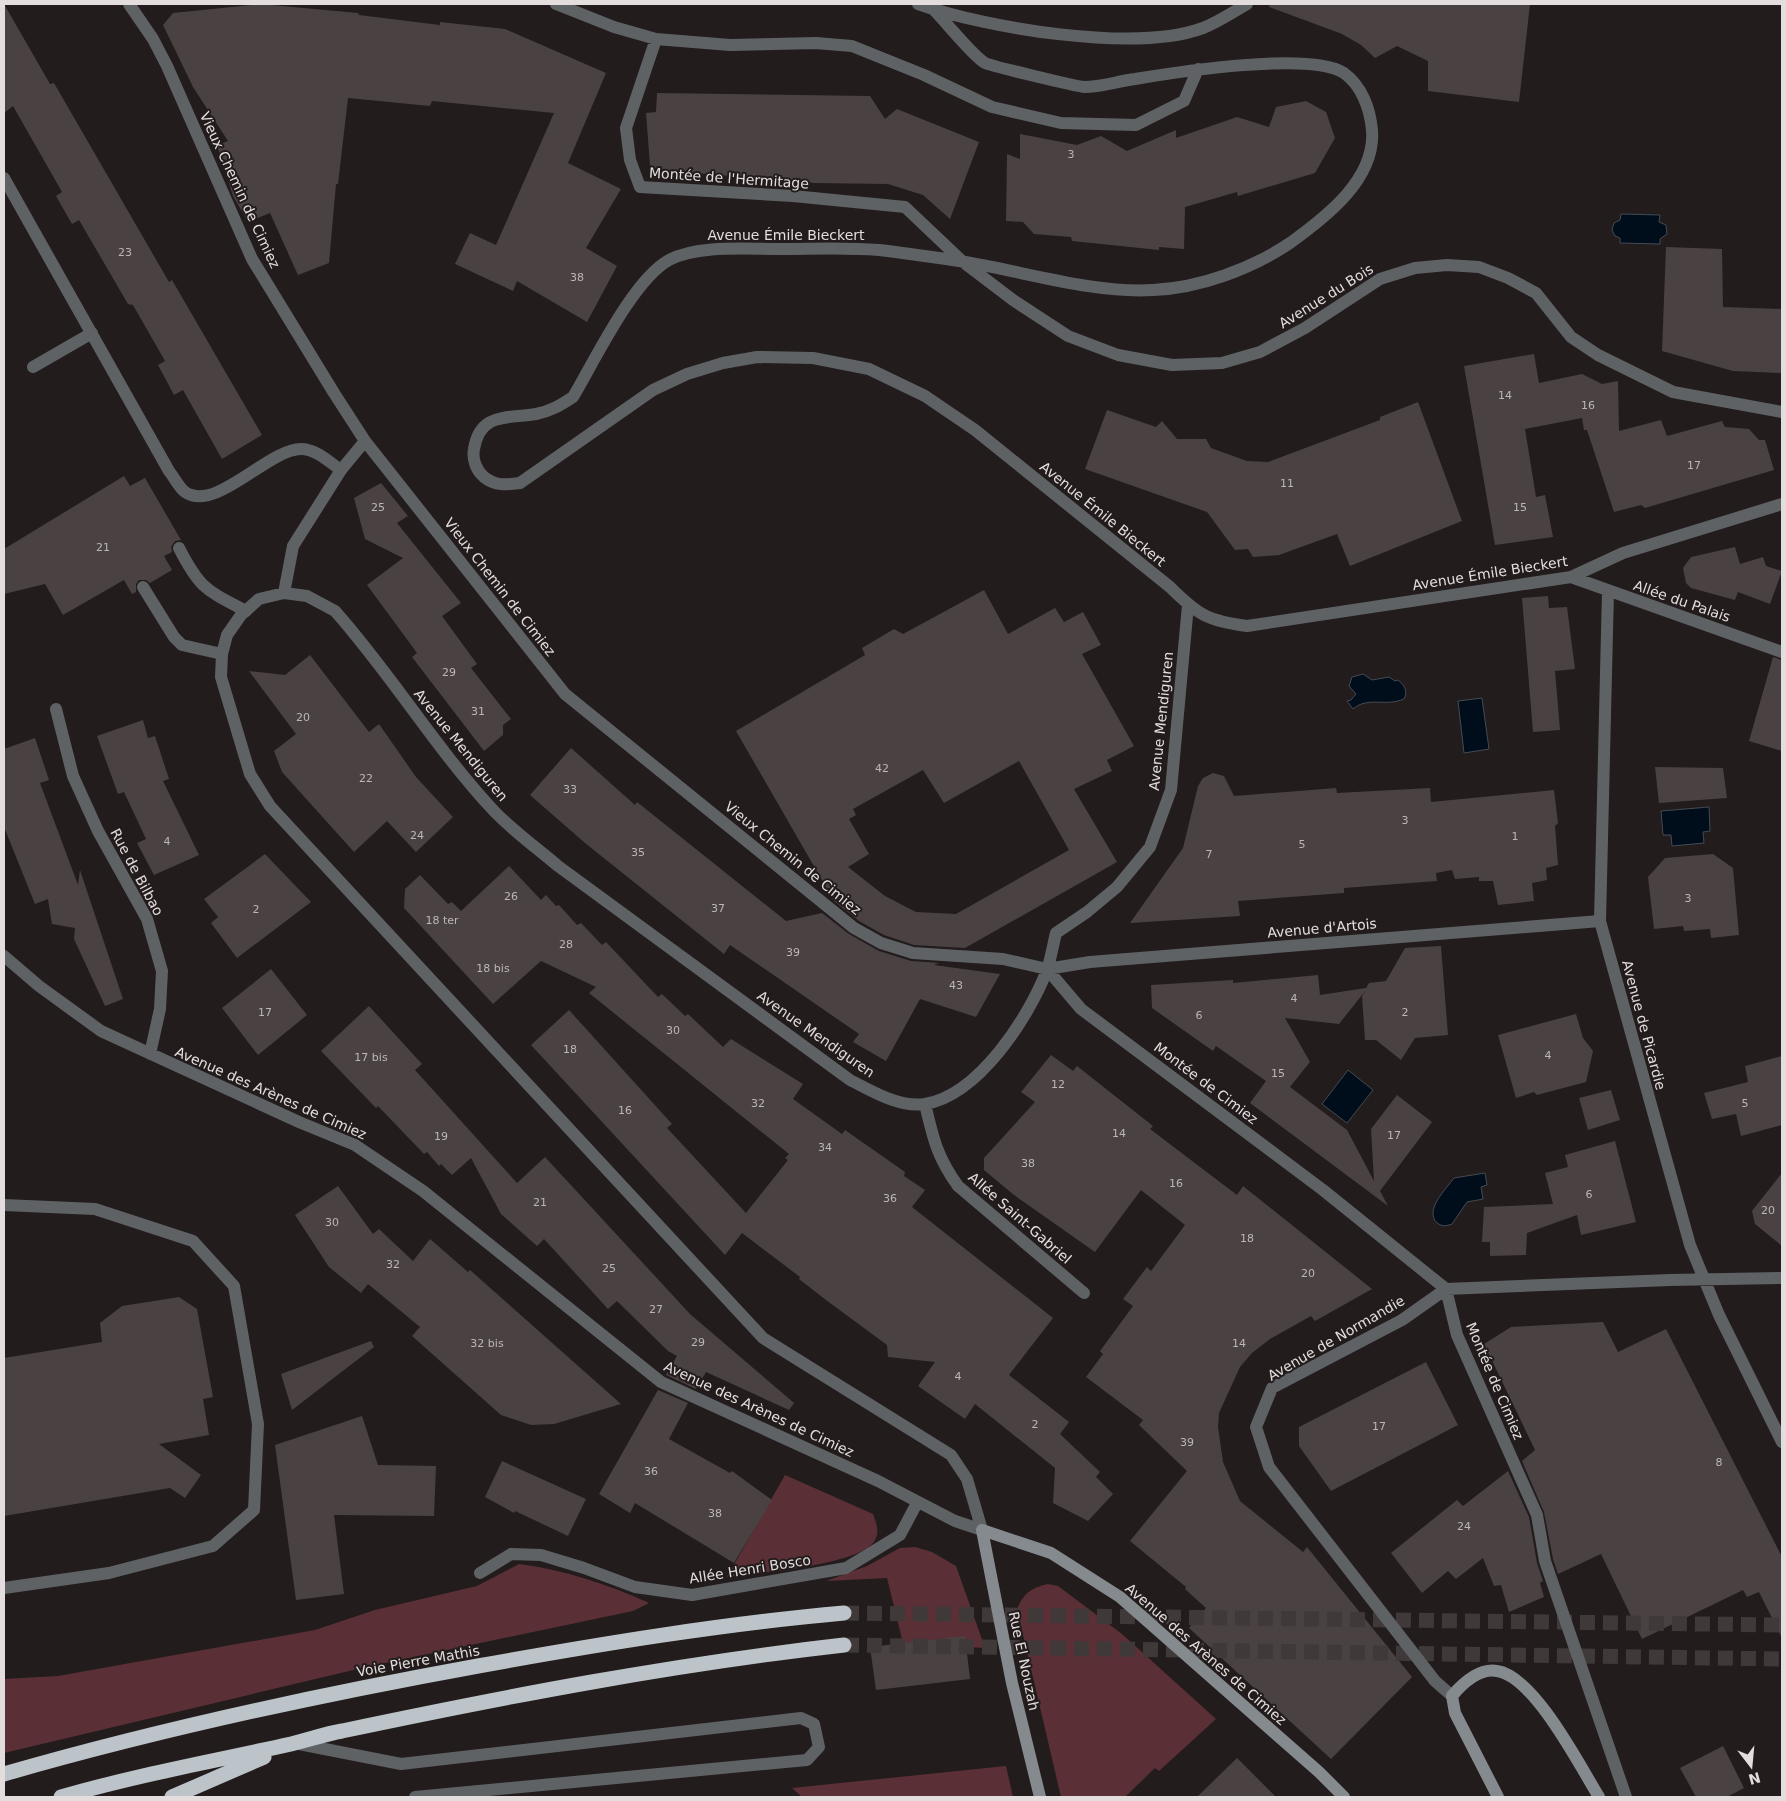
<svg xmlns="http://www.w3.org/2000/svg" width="1786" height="1801" font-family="'DejaVu Sans',sans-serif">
  <rect width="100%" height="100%" fill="#231c1c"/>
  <path fill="#5a3036" d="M 785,1475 L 873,1514 C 876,1523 880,1531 875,1540 C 863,1565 755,1573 727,1577 Z
    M 915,1547 L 932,1552 L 956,1566 L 985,1648 L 903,1643 L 887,1578 L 826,1581 L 867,1566 L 900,1548 Z
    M 519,1564 C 565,1570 607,1584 649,1603 L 633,1611 L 366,1667 L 4,1753 L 4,1679 L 58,1676 L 315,1630 L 375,1610 L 477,1586 Z
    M 1048,1584 L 1058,1586 L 1122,1634 L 1216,1719 L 1159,1771 L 1155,1768 L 1125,1797 L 1061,1797 L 1017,1609 C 1024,1593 1031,1588 1048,1584 Z
    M 1006,1766 L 1013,1797 L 802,1797 L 792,1788 Z"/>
  <path fill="#000d1b" stroke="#444b55" d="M 1621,214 L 1660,215 L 1659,222 L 1666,225 L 1667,234 L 1660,239 L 1660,244 L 1620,243 L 1620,238 L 1615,236 L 1612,230 L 1614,223 L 1620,220 Z
    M 1363,674 L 1372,680 L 1389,677 L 1395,681 L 1398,680 C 1405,686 1408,691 1404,699 C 1386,707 1368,696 1353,709 L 1347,701 L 1351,700 L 1356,694 L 1349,686 L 1352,677 Z
    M 1482,698 L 1489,749 L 1464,753 L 1458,701 Z
    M 1709,807 L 1710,831 L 1703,832 L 1704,843 L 1672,846 L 1671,835 L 1663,835 L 1661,811 Z
    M 1348,1070 L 1373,1090 L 1347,1123 L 1322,1104 Z
    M 1485,1173 L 1487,1185 L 1481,1187 L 1483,1199 L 1467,1202 L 1452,1224 C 1446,1226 1443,1227 1437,1223 C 1424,1210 1446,1189 1454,1178 Z"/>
  <path fill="#4a4142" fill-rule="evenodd" d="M 4,4 L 50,84 L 54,83 L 169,282 L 172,280 L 262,435 L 222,459 L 183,390 L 174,395 L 158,365 L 165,361 L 133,305 L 128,304 L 79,220 L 72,224 L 56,196 L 62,192 L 13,106 L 4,113 Z
    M 260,4 L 358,13 L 359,15 L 440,25 L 440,22 L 505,29 L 606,73 L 568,163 L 621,189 L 586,248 L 617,266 L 587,322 L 517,281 L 513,291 L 455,264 L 470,233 L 496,245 L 554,113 L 432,101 L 430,106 L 348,98 L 338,184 L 336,184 L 329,263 L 298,275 L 270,213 L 248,222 L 233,196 L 217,145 L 228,141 L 193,87 L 163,25 L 173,13 Z
    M 1270,4 L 1530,4 L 1519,102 L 1428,91 L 1428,61 L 1397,46 L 1375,58 L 1361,45 L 1342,34 L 1269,7 Z
    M 657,93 L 870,96 L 885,119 L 897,109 L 979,142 L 950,219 L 923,195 L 888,184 L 814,183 L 659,170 L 650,165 L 646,113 L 656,112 Z
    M 1306,101 L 1326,112 L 1335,138 L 1315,173 L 1238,196 L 1237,192 L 1185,207 L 1184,249 L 1159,247 L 1159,250 L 1072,241 L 1071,237 L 1034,234 L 1023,222 L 1006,221 L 1007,154 L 1020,159 L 1020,134 L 1077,145 L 1101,136 L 1127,151 L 1176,130 L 1176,138 L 1237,117 L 1269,127 L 1276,107 Z
    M 1666,247 L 1722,249 L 1723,307 L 1782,309 L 1782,373 L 1733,371 L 1662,351 Z
    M 1534,354 L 1539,383 L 1582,374 L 1602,384 L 1618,381 L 1619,431 L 1661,420 L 1667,436 L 1722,421 L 1725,427 L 1749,429 L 1759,440 L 1765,440 L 1774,470 L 1645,508 L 1641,505 L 1614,512 L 1587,430 L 1584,430 L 1582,418 L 1525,429 L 1536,497 L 1545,495 L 1553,537 L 1495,545 L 1464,366 Z
    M 1418,402 L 1462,521 L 1350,566 L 1337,534 L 1279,555 L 1253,557 L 1248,549 L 1235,550 L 1207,512 L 1085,469 L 1107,410 L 1156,427 L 1162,421 L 1177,439 L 1206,439 L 1211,448 L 1247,461 L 1268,462 L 1380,420 L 1380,417 Z
    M 124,476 L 130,486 L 145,478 L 181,540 L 175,541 L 171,547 L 172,552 L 164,556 L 172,570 L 150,583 L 146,580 L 139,580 L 136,584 L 136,592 L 132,594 L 124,580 L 63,615 L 45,584 L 4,594 L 4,549 Z
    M 381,483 L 408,516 L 397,523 L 461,603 L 442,616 L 477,664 L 471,668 L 511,719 L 503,725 L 503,735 L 484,751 L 412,657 L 417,653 L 367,585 L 403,558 L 365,539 L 354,498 Z
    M 1735,547 L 1740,564 L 1763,557 L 1766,566 L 1782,571 L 1770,604 L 1738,592 L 1735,600 L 1691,588 L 1686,583 L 1683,568 L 1691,557 Z
    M 984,590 L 1008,634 L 1055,608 L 1064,622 L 1083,612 L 1101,645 L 1082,654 L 1134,746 L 1107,760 L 1112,771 L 1074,789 L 1117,862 L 965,948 L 914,945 L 884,935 L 859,921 L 834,901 L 736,731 L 865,655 L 862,648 L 894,629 L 903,634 ZM 1019,761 L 1069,850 L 956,914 L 916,912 L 885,896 L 848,867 L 869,854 L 849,819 L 856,815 L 853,809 L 923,770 L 944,803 Z
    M 1548,596 L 1549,608 L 1567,607 L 1575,669 L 1555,671 L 1560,730 L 1533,732 L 1522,598 Z
    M 310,655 L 369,732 L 379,724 L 416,777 L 453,817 L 416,852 L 387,821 L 354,852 L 282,772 L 274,751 L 296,734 L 249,671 L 285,675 Z
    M 1773,657 L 1782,660 L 1782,751 L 1749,741 Z
    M 143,720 L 148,738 L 155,736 L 169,779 L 163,781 L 199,855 L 154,875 L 137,843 L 146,839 L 124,792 L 118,794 L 97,736 Z
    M 35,738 L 49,780 L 40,783 L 78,885 L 80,870 L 123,999 L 105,1006 L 74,939 L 75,928 L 52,924 L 48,899 L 35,904 L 4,827 L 4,749 Z
    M 571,748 L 635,805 L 637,802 L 786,921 L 822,913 L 849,934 L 879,951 L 911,961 L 939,963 L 934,965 L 1000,974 L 976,1017 L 920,999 L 886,1061 L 853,1042 L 859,1034 L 730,945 L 724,954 L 585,843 L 530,795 Z
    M 1655,767 L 1723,768 L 1727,798 L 1659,803 Z
    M 1213,773 L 1224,776 L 1234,796 L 1336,788 L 1337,793 L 1430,788 L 1431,802 L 1554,790 L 1558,823 L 1555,826 L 1558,865 L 1546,868 L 1547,880 L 1532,883 L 1534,901 L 1498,905 L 1493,881 L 1479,881 L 1479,877 L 1455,879 L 1452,870 L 1436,873 L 1437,881 L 1344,888 L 1344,893 L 1238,901 L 1240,916 L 1130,923 L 1183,848 L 1198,786 L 1203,778 Z
    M 265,854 L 311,902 L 237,958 L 211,923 L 218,917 L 204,899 Z
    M 1713,854 L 1733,868 L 1739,935 L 1711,938 L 1710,929 L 1684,931 L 1683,926 L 1654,929 L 1648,877 L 1665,858 Z
    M 509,866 L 541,900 L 546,895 L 556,906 L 559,905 L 577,925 L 581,923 L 602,945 L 606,942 L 658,997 L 662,994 L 685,1016 L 688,1014 L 723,1047 L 731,1039 L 803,1084 L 793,1099 L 842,1134 L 845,1130 L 905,1172 L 904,1176 L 925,1190 L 912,1207 L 1053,1318 L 1009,1375 L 1069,1422 L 1060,1434 L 1100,1472 L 1096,1477 L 1113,1494 L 1088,1521 L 1053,1503 L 1055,1468 L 975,1404 L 965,1419 L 918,1386 L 935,1362 L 888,1357 L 887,1345 L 826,1300 L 799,1279 L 800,1277 L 742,1233 L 725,1255 L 531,1045 L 569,1010 L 672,1124 L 667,1128 L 746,1213 L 788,1160 L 785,1158 L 789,1154 L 589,993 L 596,987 L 541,961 L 493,1004 L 404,908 L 405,889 L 420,875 L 448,904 L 452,902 L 461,911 Z
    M 1441,946 L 1448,1035 L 1415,1038 L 1401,1060 L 1376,1040 L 1365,1040 L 1362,996 L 1366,990 L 1339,1024 L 1285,1018 L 1310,1062 L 1290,1087 L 1347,1130 L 1374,1181 L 1371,1129 L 1397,1095 L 1432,1122 L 1380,1191 L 1388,1206 L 1250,1103 L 1266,1081 L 1216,1046 L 1213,1051 L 1152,1008 L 1151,985 L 1233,980 L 1233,983 L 1318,975 L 1320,995 L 1366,988 L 1369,983 L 1386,981 L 1405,948 Z
    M 271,969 L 307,1015 L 258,1055 L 222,1008 Z
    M 369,1006 L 422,1064 L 415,1070 L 517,1183 L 545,1157 L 690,1314 L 794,1403 L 789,1410 L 706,1372 L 696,1389 L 666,1375 L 677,1356 L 668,1351 L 617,1301 L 608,1309 L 544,1239 L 537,1246 L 501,1214 L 471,1158 L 452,1175 L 441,1164 L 439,1166 L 427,1152 L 424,1154 L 378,1106 L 376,1108 L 321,1051 Z
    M 1576,1014 L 1583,1038 L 1593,1051 L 1586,1082 L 1537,1095 L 1534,1092 L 1516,1098 L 1498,1035 Z
    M 1051,1055 L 1073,1071 L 1077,1066 L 1153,1126 L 1150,1129 L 1237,1195 L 1243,1186 L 1372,1289 L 1315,1321 L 1311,1316 L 1270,1339 L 1252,1353 L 1240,1367 L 1219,1413 L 1218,1427 L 1223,1462 L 1240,1501 L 1303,1552 L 1307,1547 L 1412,1677 L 1331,1759 L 1189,1628 L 1206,1608 L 1185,1589 L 1186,1587 L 1130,1541 L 1187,1471 L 1139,1425 L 1143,1420 L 1086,1377 L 1103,1354 L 1100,1351 L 1133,1306 L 1123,1299 L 1147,1267 L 1151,1271 L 1185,1225 L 1141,1190 L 1095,1252 L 1014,1195 L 984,1170 L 984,1158 L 1035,1102 L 1021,1092 Z
    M 1782,1056 L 1782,1125 L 1741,1136 L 1736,1114 L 1712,1119 L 1704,1093 L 1748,1082 L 1745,1066 Z
    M 1611,1090 L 1620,1120 L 1588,1130 L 1579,1098 Z
    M 1615,1141 L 1636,1222 L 1581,1235 L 1577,1215 L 1527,1233 L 1526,1255 L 1490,1256 L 1490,1242 L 1482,1242 L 1484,1207 L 1553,1204 L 1545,1173 L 1568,1167 L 1565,1155 Z
    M 1782,1173 L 1782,1246 L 1755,1224 L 1752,1211 Z
    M 338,1186 L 373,1234 L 379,1229 L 413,1261 L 430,1239 L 468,1272 L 470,1270 L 621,1404 L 554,1424 L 531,1425 L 501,1415 L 412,1336 L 420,1327 L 368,1284 L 361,1293 L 329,1267 L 295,1215 Z
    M 179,1297 L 197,1309 L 213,1397 L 203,1399 L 209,1435 L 159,1444 L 201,1475 L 185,1498 L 170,1488 L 4,1516 L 4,1358 L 102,1342 L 100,1323 L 122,1306 Z
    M 1603,1322 L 1618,1352 L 1666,1329 L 1782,1557 L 1782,1638 L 1759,1592 L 1747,1597 L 1743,1590 L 1642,1639 L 1601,1554 L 1558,1574 L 1553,1559 L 1544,1512 L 1522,1461 L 1535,1450 L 1484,1344 L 1511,1327 Z
    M 371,1341 L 374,1347 L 292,1410 L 281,1374 Z
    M 1426,1362 L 1458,1425 L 1331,1491 L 1299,1446 L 1299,1427 Z
    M 658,1390 L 688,1403 L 669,1439 L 730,1473 L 732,1471 L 772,1500 L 734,1563 L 635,1503 L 630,1513 L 599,1494 Z
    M 362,1416 L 378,1465 L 436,1466 L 434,1516 L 334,1515 L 344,1594 L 296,1600 L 275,1445 Z
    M 502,1461 L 586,1499 L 568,1536 L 515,1511 L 514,1513 L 485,1497 Z
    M 1508,1471 L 1529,1517 L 1537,1563 L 1543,1581 L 1540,1583 L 1544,1597 L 1509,1612 L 1501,1585 L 1494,1586 L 1483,1558 L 1456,1579 L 1448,1571 L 1422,1593 L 1391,1553 L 1457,1500 L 1463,1506 Z
    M 965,1636 L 970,1679 L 876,1690 L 870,1647 Z
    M 1723,1746 L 1744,1788 L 1727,1797 L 1696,1797 L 1680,1768 Z
    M 1237,1758 L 1276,1797 L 1197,1797 Z"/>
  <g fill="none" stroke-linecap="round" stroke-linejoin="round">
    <path stroke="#403939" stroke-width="15" stroke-dasharray="15 8" stroke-linecap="butt" d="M 844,1613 L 1782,1625
      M 844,1645 L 1782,1659"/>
    <path stroke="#5f6265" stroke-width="12" d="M 4,178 L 169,471 C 174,477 179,488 185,492 C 216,513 268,449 301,449 C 316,449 329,462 341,470
      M 33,367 L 92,333
      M 179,548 C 200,589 206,590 246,611
      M 143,587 L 174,637 L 182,645 L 222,654
      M 4,1205 L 95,1209 L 193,1241 L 234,1286 L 258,1424 L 254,1510 L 213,1546 L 109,1573 L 4,1588
      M 294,1743 L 401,1764 L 801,1718 L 814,1724 L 819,1747 L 807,1760 L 415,1797"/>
    <path stroke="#5f6265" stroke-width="12" d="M 129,4 L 153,39 L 167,66 L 252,259 L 334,393 L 365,441 L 565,694 L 854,928 L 881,943 L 913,953 L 1003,959 L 1047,969 L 1090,962 L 1600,921
      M 556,4 L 614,27 L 656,39 L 730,45 L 816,43 L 852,46 L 924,75 L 992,107 L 1061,123 L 1136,125 L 1184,101 L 1198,69
      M 918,4 C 986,28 1135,53 1203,28 C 1219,22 1233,12 1247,4
      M 934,10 C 946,22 972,55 985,63 C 991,66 1075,86 1084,87 C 1100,87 1119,81 1135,79 C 1177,72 1311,51 1344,73 C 1362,86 1370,109 1372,130 C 1376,179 1326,217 1290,243 C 1251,269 1200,288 1153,290 C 1093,294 1019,270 959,261 C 932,257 905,253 879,250 C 845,247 810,249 777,249 C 745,249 697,245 669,260 C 633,280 595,360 573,397 C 561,405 551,411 536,414 C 507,419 480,412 474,449 C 472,459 476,470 484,477 C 495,486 506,485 520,483 L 653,390 L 687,374 L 723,363 L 757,357 L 813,358 L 869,369 L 925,396 L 975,430 L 1170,587 C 1198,615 1208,621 1247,626 L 1571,577 L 1623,553 L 1782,504
      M 656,39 L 626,128 L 630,160 L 640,187 L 793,196 L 905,207 L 963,262 L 1013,300 L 1068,336 L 1118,355 L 1172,365 L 1222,363 L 1260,352 L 1305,328 L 1380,279 L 1415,268 L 1447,265 L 1479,267 L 1508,278 L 1536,293 L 1571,337 L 1598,355 L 1673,392 L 1782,412
      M 1571,577 L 1782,652
      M 1608,591 L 1600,921 L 1690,1245 L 1719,1315 L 1782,1442
      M 284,593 L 293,546 L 341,470 L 365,441
      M 56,709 L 73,776 L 98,831 L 147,919 L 162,971 L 160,1009 L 150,1054
      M 4,956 L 39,986 L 101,1031 L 299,1122 L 355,1145 L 423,1191 L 661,1382 L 878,1481 L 955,1521 L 982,1530
      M 1047,969 L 1081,1009 L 1323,1190 L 1446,1289 L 1457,1335 L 1537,1515 L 1545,1561 L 1626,1797
      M 925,1104 C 933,1138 937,1157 958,1186 L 1084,1293
      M 982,1530 L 967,1479 L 951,1455 L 763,1338 L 270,806 L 250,774 L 221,677 L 222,654 L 227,635 L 241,615 L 259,599 L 284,593 L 307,596 L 335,611 C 392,675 436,749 494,811 C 513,831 537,848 558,866 L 850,1080 C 872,1091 899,1108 925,1104 C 979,1095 1029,1017 1047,970 C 1051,958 1053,945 1056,933 L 1087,912 L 1117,887 L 1150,847 L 1171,790 L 1188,605
      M 480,1573 L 511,1554 L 541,1555 L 584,1568 L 635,1587 L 692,1595 L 846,1568 L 900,1535 L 917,1503
      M 1452,1696 L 1435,1681 L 1269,1467 L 1256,1427 L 1272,1388 L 1402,1320 L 1446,1289 L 1670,1280 L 1782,1278"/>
    <path stroke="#858a8e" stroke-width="12" d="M 1040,1797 L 1012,1683 L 982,1530 L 1051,1553 L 1120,1597 L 1319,1772 L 1344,1797
      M 1498,1797 L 1455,1713 L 1452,1696 C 1463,1683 1479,1668 1497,1671 C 1534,1676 1580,1766 1599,1797"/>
    <path stroke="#bcc4ca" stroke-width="15" d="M 4,1774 C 160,1729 318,1695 478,1666 C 600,1644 721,1624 844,1613
      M 61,1797 C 137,1775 214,1761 291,1744 C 308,1740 325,1734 342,1731 C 508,1696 675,1664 844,1645
      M 172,1797 L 264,1757"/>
  </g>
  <g text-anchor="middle" stroke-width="4" stroke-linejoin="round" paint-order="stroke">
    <g font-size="11" fill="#bdb6b6">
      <text x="1071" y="158">3</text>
      <text x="125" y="256">23</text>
      <text x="577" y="281">38</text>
      <text x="1505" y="399">14</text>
      <text x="1588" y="409">16</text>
      <text x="1694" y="469">17</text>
      <text x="1287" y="487">11</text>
      <text x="378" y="511">25</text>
      <text x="1520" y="511">15</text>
      <text x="103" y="551">21</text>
      <text x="449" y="676">29</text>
      <text x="478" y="715">31</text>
      <text x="303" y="721">20</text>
      <text x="882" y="772">42</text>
      <text x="366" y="782">22</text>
      <text x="570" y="793">33</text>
      <text x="1405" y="824">3</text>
      <text x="417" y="839">24</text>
      <text x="1515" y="840">1</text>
      <text x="167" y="845">4</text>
      <text x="1302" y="848">5</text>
      <text x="638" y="856">35</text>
      <text x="1209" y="858">7</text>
      <text x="511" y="900">26</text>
      <text x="1688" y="902">3</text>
      <text x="718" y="912">37</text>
      <text x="256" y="913">2</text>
      <text x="442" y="924">18 ter</text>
      <text x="566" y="948">28</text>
      <text x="793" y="956">39</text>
      <text x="493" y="972">18 bis</text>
      <text x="956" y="989">43</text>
      <text x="1294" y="1002">4</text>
      <text x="265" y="1016">17</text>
      <text x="1405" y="1016">2</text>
      <text x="1199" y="1019">6</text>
      <text x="673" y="1034">30</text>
      <text x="570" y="1053">18</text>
      <text x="1548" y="1059">4</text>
      <text x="371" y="1061">17 bis</text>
      <text x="1278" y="1077">15</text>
      <text x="1058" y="1088">12</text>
      <text x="758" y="1107">32</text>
      <text x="1745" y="1107">5</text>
      <text x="625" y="1114">16</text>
      <text x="1119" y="1137">14</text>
      <text x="1394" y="1139">17</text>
      <text x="441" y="1140">19</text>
      <text x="825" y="1151">34</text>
      <text x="1028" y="1167">38</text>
      <text x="1176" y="1187">16</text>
      <text x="1589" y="1198">6</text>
      <text x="890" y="1202">36</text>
      <text x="540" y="1206">21</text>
      <text x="1768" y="1214">20</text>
      <text x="332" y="1226">30</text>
      <text x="1247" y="1242">18</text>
      <text x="393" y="1268">32</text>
      <text x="609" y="1272">25</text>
      <text x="1308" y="1277">20</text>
      <text x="656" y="1313">27</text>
      <text x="698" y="1346">29</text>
      <text x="487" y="1347">32 bis</text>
      <text x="1239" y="1347">14</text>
      <text x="958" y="1380">4</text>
      <text x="1035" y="1428">2</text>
      <text x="1379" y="1430">17</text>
      <text x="1187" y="1446">39</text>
      <text x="1719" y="1466">8</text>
      <text x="651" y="1475">36</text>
      <text x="715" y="1517">38</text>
      <text x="1464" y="1530">24</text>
    </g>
    <g font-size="14" fill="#e3dddd" stroke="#231c1c">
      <text transform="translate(729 178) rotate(4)" y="5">Montée de l'Hermitage</text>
      <text transform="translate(240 190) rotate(65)" y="5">Vieux Chemin de Cimiez</text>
      <text x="786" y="240">Avenue Émile Bieckert</text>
      <text transform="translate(1326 296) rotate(-32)" y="5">Avenue du Bois</text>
      <text transform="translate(1103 514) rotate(39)" y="5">Avenue Émile Bieckert</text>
      <text transform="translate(1490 573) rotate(-9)" y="5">Avenue Émile Bieckert</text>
      <text transform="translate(500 587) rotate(52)" y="5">Vieux Chemin de Cimiez</text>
      <text transform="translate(1682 601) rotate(19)" y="5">Allée du Palais</text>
      <text transform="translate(1161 721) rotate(-84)" y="5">Avenue Mendiguren</text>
      <text transform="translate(461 745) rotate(51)" y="5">Avenue Mendiguren</text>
      <text transform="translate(793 858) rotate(39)" y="5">Vieux Chemin de Cimiez</text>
      <text transform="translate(137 872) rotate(62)" y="5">Rue de Bilbao</text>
      <text transform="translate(1322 928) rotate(-5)" y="5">Avenue d'Artois</text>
      <text transform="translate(1644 1025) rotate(75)" y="5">Avenue de Picardie</text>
      <text transform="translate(816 1034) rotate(35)" y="5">Avenue Mendiguren</text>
      <text transform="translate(1206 1083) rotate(37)" y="5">Montée de Cimiez</text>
      <text transform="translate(271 1093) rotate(24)" y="5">Avenue des Arènes de Cimiez</text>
      <text transform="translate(1020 1218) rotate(41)" y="5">Allée Saint-Gabriel</text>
      <text transform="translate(1336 1338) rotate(-30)" y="5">Avenue de Normandie</text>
      <text transform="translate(1495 1381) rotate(67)" y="5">Montée de Cimiez</text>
      <text transform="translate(759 1409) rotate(25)" y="5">Avenue des Arènes de Cimiez</text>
      <text transform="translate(750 1569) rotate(-9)" y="5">Allée Henri Bosco</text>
      <text transform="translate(1206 1654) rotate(41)" y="5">Avenue des Arènes de Cimiez</text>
      <text transform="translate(418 1661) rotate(-10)" y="5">Voie Pierre Mathis</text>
      <text transform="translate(1024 1661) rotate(78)" y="5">Rue El Nouzah</text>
    </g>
  </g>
  <rect width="1786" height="1801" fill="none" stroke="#e3dddd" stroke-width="10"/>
  <g transform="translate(1751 1766) rotate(164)" stroke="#231c1c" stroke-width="4" paint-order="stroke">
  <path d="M0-4L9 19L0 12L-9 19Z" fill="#e3dddd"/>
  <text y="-8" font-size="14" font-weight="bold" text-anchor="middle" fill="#e3dddd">N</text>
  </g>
</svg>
